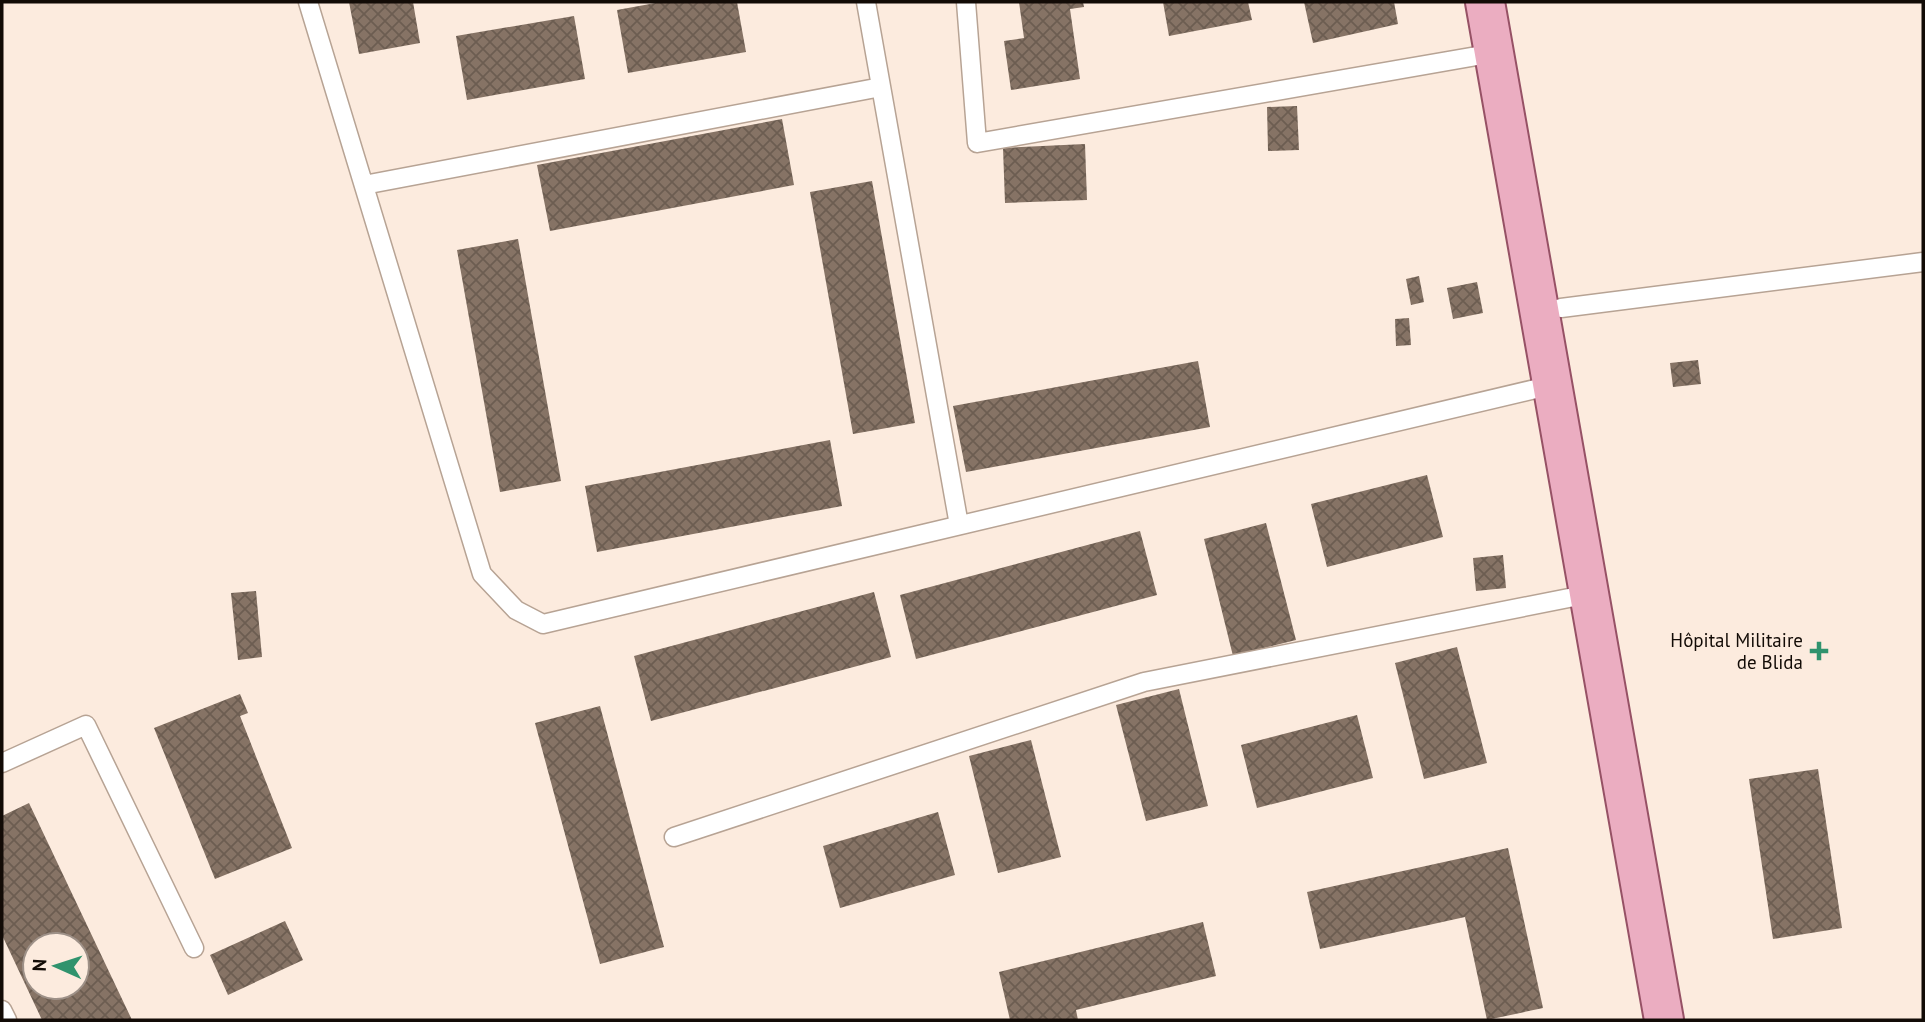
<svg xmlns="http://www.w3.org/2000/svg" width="1925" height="1022" font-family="'PT Sans',sans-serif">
  <defs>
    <pattern id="building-cross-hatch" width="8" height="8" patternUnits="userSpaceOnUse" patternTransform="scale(1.75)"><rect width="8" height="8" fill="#867365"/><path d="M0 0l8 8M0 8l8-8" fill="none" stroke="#6c5d51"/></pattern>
  </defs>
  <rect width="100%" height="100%" fill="#fcebde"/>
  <path fill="url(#building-cross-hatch)" fill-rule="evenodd" d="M 349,2 L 413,2 L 420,43 L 359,54 Z
    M 661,2 L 737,2 L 746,52 L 628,73 L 617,10 Z
    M 1019,2 L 1083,2 L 1084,7 L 1070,9 L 1080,79 L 1011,90 L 1004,41 L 1024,38 Z
    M 1163,2 L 1248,2 L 1252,20 L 1169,36 Z
    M 1304,2 L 1394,2 L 1398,24 L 1313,43 Z
    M 574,16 L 585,79 L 467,100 L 456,36 Z
    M 1297,106 L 1299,150 L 1268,151 L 1267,107 Z
    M 782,119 L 794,185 L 550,231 L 537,165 Z
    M 1085,144 L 1087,200 L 1005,203 L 1003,148 Z
    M 872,181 L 915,423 L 853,434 L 810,192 Z
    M 518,239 L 561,481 L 500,492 L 457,250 Z
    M 1419,276 L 1424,302 L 1411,305 L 1406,279 Z
    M 1477,282 L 1483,313 L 1453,319 L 1447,288 Z
    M 1409,318 L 1411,345 L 1396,346 L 1395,319 Z
    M 1698,360 L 1701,384 L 1673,387 L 1670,363 Z
    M 1198,361 L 1210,427 L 966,472 L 953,406 Z
    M 830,440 L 842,506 L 597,552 L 585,486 Z
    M 1427,475 L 1443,537 L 1327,567 L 1311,504 Z
    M 1266,523 L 1296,640 L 1233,656 L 1204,539 Z
    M 1140,531 L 1157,595 L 916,659 L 900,595 Z
    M 1503,555 L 1506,588 L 1476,591 L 1473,558 Z
    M 256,591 L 262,657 L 238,660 L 231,593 Z
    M 874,592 L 891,657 L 651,721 L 634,656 Z
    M 1457,647 L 1487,763 L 1424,779 L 1395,663 Z
    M 1179,689 L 1208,806 L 1146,821 L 1116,705 Z
    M 240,694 L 248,713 L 240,716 L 292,848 L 215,879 L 154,728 Z
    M 600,706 L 664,947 L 600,964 L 535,723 Z
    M 1357,715 L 1373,778 L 1257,808 L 1241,745 Z
    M 1031,740 L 1061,857 L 998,873 L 969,756 Z
    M 1818,769 L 1842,928 L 1773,939 L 1749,779 Z
    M 29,803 L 132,1020 L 42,1020 L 2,935 L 2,816 ZM 35,945 L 77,945 L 77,987 L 35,987 Z
    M 938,812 L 955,875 L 840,908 L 823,846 Z
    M 1508,848 L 1543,1008 L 1487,1020 L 1465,917 L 1320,949 L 1307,892 Z
    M 285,921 L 303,960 L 228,995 L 210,955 Z
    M 1203,922 L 1216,976 L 1076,1010 L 1078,1020 L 1010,1020 L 999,972 Z"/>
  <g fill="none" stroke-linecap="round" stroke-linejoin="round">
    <g stroke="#b7a394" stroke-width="21">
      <path id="service" d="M 308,2 L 482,574 L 516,610 L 543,624 L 1552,385
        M 866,2 L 959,525
        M 966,2 L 977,143 L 1494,53
        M 364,185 L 881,87
        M 1561,308 L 1923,262
        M 2,763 L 86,725 L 194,948
        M 674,837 L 1144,682 L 1589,594
        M 2,1010 L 7,1020"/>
    </g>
    <g stroke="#965165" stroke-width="42">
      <path id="primary" d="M 1485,2 L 1664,1020"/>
    </g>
    <use href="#service" stroke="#fff" stroke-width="18"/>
    <use href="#primary" stroke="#ebadc1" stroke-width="38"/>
  </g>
  <path fill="#30936d" stroke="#fcebde" stroke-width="2.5" d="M1815.5 640.5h7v7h7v7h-7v7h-7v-7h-7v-7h7z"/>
  <g text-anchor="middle" stroke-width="7" stroke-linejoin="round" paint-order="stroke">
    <g font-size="19" fill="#120b06" stroke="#fcebde" text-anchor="end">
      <text x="1803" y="647">Hôpital Militaire<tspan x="1803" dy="22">de Blida</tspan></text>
    </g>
  </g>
  <rect width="1925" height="1022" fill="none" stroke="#120b06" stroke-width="7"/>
  <g transform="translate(56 966) rotate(273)"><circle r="33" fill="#fcebde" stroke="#9e9188" stroke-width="2"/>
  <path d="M0-5L12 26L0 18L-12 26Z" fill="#30936d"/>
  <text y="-10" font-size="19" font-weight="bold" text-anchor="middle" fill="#120b06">N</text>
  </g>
</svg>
